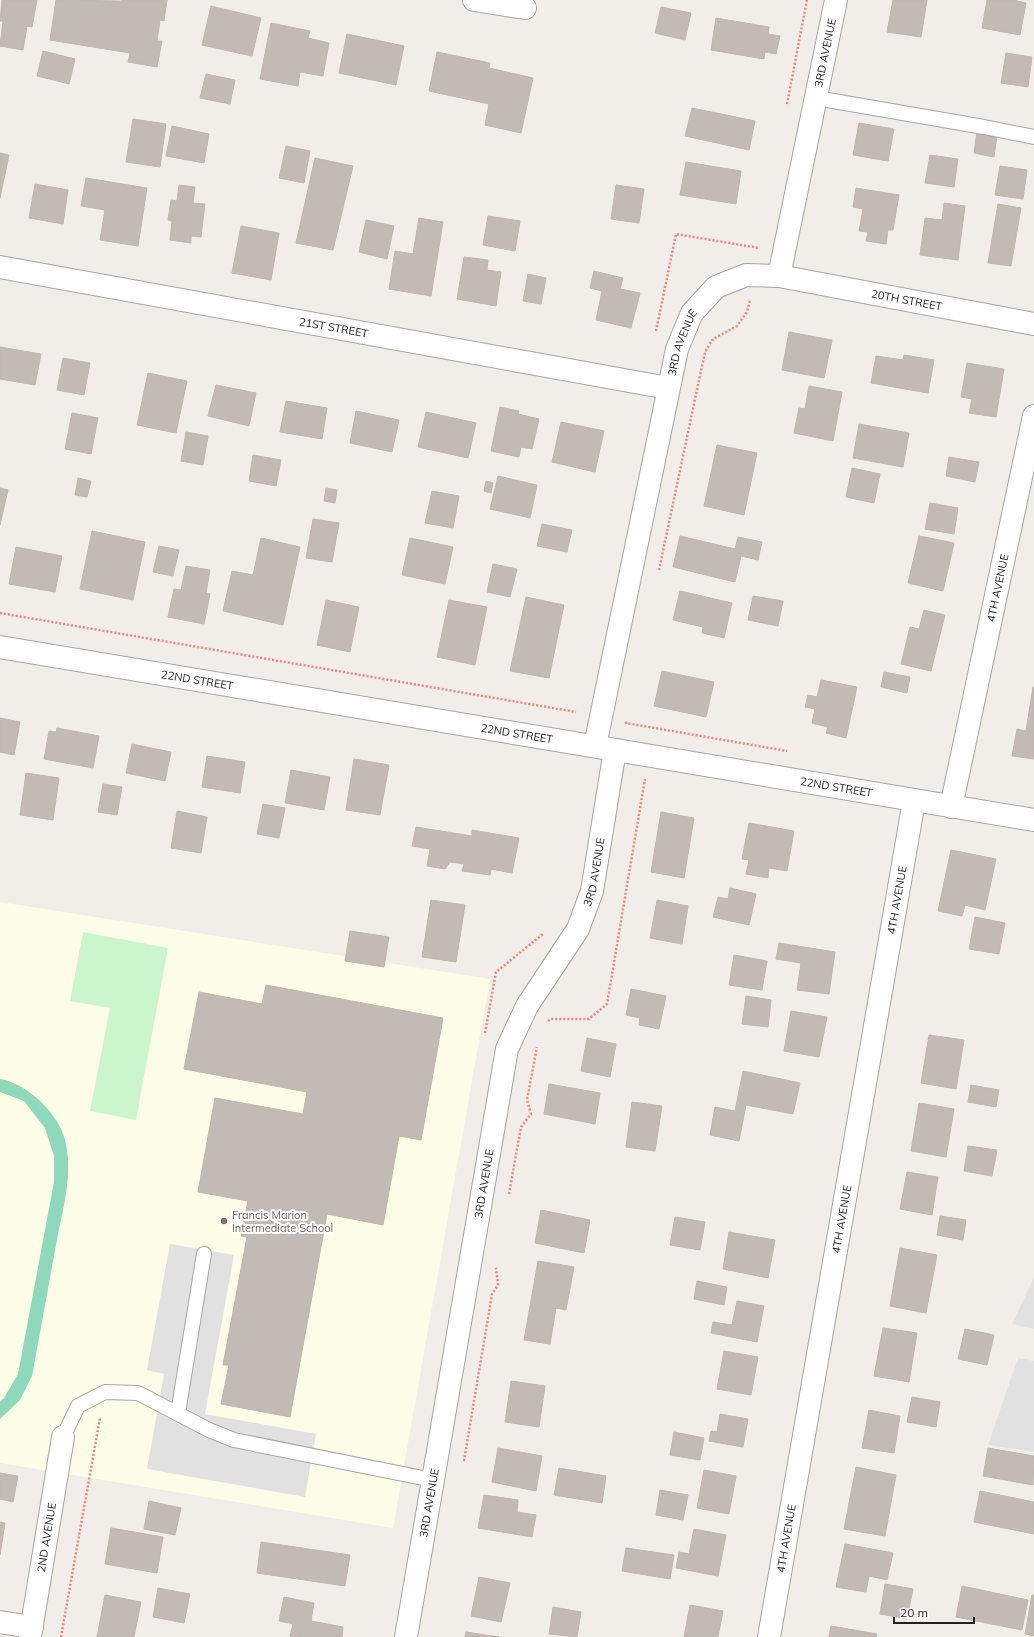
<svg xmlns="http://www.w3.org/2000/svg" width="1034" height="1637" font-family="Mulish,sans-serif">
  <rect width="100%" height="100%" fill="#f1eee9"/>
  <path fill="#fdfce6" d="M 0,902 L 490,979 L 393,1528 L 0,1463 Z"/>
  <path fill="#cbf6cd" d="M 83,932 L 168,948 L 136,1120 L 90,1111 L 110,1008 L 70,1001 Z"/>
  <path fill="#8ed9bb" d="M 0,1079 C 27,1083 59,1114 65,1140 C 74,1175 62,1211 56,1245 C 48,1289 40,1333 32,1376 L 20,1400 L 0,1419 L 0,1402 L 4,1398 L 18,1374 L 54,1182 L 54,1156 L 45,1128 L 24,1101 L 0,1092 Z"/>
  <path fill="#e1e1e1" d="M 170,1244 L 234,1255 L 205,1414 L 316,1434 L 305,1497 L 147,1469 L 164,1374 L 147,1370 Z
    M 1034,1277 L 1034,1329 L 1012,1324 Z
    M 1018,1358 L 1034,1361 L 1034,1452 L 988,1445 Z"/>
  <path fill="#c1bab5" stroke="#c1b5ac" d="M 2,0 L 37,0 L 32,27 L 27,26 L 23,50 L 0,46 L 3,21 L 0,21 Z
    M 56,0 L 122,1 L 122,0 L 167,0 L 164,21 L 160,20 L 157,41 L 162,41 L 157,67 L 128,62 L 130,53 L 50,40 Z
    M 893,0 L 927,0 L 921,37 L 887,32 Z
    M 987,0 L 1013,0 L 1026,3 L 1020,35 L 982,28 Z
    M 211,6 L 261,18 L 252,56 L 202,45 Z
    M 661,7 L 691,13 L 685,40 L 655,33 Z
    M 716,18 L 769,27 L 768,34 L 780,36 L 776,54 L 765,52 L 764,59 L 711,50 Z
    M 271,23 L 310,31 L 308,38 L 329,43 L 323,76 L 300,72 L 298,86 L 260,79 Z
    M 347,34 L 404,46 L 396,85 L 339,73 Z
    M 43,51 L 75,59 L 69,84 L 37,76 Z
    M 437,52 L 490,63 L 489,68 L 533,78 L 521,133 L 485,125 L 489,104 L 429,91 Z
    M 1006,53 L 1032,57 L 1028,87 L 1001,83 Z
    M 206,74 L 235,80 L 230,104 L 200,98 Z
    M 692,108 L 755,121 L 749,150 L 685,136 Z
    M 133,119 L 166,124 L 160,167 L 126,162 Z
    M 859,123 L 894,129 L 888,161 L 853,155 Z
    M 172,126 L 209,134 L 204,163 L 166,156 Z
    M 977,131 L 997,135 L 994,157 L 974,153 Z
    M 286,146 L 310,151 L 304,183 L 279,178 Z
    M 0,153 L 9,155 L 0,198 Z
    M 930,155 L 958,159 L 954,187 L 925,183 Z
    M 315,158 L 353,166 L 333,250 L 296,243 Z
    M 686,162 L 741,171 L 736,204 L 680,195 Z
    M 1000,166 L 1027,170 L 1023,199 L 995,195 Z
    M 86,178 L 147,188 L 138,246 L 100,240 L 105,210 L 81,206 Z
    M 35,184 L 68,190 L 63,224 L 29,218 Z
    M 179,185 L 195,187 L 193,203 L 205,204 L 201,237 L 191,236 L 191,243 L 170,240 L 172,221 L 168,220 L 171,200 L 177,201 Z
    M 616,185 L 644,189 L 639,223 L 611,219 Z
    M 856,188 L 899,195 L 893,230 L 888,230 L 886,244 L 866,241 L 868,232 L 859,231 L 863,209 L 853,207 Z
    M 944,203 L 965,206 L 958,260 L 920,255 L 925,218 L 942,220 Z
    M 998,204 L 1021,208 L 1011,266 L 988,263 Z
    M 488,216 L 520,221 L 515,251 L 483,245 Z
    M 419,218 L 443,222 L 431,296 L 389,289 L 395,251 L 413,254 Z
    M 366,220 L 394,226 L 387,259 L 359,252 Z
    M 241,226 L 279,233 L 271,280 L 232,273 Z
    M 464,257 L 488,260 L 487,270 L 501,272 L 496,306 L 457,299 Z
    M 594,271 L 623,278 L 620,289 L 640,293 L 631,328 L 596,320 L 602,291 L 590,288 Z
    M 528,274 L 546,278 L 541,304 L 523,301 Z
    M 789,332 L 832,340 L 824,378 L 782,370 Z
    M 0,347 L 41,354 L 35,385 L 0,379 Z
    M 904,355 L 934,360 L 928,393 L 871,383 L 876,356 L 903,360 Z
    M 63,358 L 90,363 L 84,395 L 57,390 Z
    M 967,363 L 1004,369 L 996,417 L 969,413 L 972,399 L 961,397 Z
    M 148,373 L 187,381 L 176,433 L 137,425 Z
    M 216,385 L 256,393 L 249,426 L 208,416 Z
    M 809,386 L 842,392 L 833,441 L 794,433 L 799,408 L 805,409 Z
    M 286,401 L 327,408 L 322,439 L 280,432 Z
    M 500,407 L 519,411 L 518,414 L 539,419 L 532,449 L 521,447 L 519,457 L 491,451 Z
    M 356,411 L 399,420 L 392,452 L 350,443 Z
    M 426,412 L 476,423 L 468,458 L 418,447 Z
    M 72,413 L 98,418 L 91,454 L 65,449 Z
    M 561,422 L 604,431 L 595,472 L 552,462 Z
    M 859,424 L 909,433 L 903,467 L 853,458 Z
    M 186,432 L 208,436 L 203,465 L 181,461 Z
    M 717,445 L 757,453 L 744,515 L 704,506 Z
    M 253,455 L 281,460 L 276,486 L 249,481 Z
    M 949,457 L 979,462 L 975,482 L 946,476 Z
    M 852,468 L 880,474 L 874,503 L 846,497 Z
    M 498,476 L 537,485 L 530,518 L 490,509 Z
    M 78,478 L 91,481 L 87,497 L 75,495 Z
    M 486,481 L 493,483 L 491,493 L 484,491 Z
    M 0,488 L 8,490 L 0,525 Z
    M 326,488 L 337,490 L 335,503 L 324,501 Z
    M 432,491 L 459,496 L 453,528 L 425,523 Z
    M 930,503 L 958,508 L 954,534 L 925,529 Z
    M 313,519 L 339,523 L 332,562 L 306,558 Z
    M 542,524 L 572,530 L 567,552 L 537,546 Z
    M 92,531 L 145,542 L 133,600 L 80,589 Z
    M 680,536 L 735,549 L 738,537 L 762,542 L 758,560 L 741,556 L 735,582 L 673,567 Z
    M 919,536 L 954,543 L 943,591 L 908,583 Z
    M 261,538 L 300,547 L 283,625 L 223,611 L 232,571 L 253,575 Z
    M 410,538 L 453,547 L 445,584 L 402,575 Z
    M 159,546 L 179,550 L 173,576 L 153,572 Z
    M 16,547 L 62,556 L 55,592 L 9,584 Z
    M 493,564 L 517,569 L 510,597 L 487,592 Z
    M 186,566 L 210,570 L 206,593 L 210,594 L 204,624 L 168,617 L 174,589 L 181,590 Z
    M 680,591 L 732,603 L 724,638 L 702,633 L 703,627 L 673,620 Z
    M 753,596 L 783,601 L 778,626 L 748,620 Z
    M 526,597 L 564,605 L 549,678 L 510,671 Z
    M 326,600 L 359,607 L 350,652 L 317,645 Z
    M 449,600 L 487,607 L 475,665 L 437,657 Z
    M 924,610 L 945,615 L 931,671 L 901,664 L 910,627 L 919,629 Z
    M 662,671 L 714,682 L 706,717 L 654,706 Z
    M 884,672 L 910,677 L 907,693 L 881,687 Z
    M 821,680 L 857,687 L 846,738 L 826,733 L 828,727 L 812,723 L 815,709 L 805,707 L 808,695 L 817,697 Z
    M 1033,687 L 1034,687 L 1034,759 L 1012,756 L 1017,729 L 1026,731 Z
    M 0,718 L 20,722 L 14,755 L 0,752 Z
    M 57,728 L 99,736 L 93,768 L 44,759 L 49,731 L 56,732 Z
    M 132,744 L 171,752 L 165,781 L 126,773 Z
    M 207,756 L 245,762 L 240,793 L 202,787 Z
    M 354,759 L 389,765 L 380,815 L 346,810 Z
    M 291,770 L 330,777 L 324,810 L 285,803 Z
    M 26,773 L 59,778 L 53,820 L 20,815 Z
    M 103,784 L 122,787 L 117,815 L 98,812 Z
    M 263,804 L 285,808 L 279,838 L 257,834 Z
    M 177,811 L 207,817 L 201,853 L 171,848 Z
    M 661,812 L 694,818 L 684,878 L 651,872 Z
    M 749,823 L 794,831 L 787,871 L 769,868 L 768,878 L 746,874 L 749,860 L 742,859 Z
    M 416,827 L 472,836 L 472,830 L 519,838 L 512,873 L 491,869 L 490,875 L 462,871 L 464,864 L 450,862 L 445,869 L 427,866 L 430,849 L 412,846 Z
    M 951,850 L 996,859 L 985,910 L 965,905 L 962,916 L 938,911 Z
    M 730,888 L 756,894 L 749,925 L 713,917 L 718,897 L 728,899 Z
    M 431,900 L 465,905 L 456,962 L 422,957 Z
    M 657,900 L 688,906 L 682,944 L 650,938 Z
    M 975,917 L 1005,923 L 999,954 L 969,949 Z
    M 350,931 L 389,937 L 384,967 L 345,961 Z
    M 779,943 L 835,952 L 829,994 L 797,990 L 801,963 L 776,959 Z
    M 734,955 L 767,961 L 762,990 L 729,985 Z
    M 266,985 L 443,1018 L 421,1140 L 399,1136 L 383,1225 L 327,1214 L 290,1417 L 221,1404 L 229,1365 L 223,1365 L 247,1237 L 241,1236 L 248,1201 L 198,1192 L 215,1098 L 303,1114 L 307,1092 L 184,1069 L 199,992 L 262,1004 Z
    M 631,989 L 666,996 L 659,1029 L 639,1025 L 640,1018 L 626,1015 Z
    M 746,996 L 771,1000 L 768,1027 L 742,1024 Z
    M 791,1011 L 827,1017 L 819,1057 L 784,1051 Z
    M 929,1035 L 964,1040 L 956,1089 L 921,1083 Z
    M 587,1038 L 616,1044 L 610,1077 L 581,1071 Z
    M 743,1071 L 800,1083 L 793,1114 L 746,1105 L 739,1141 L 710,1135 L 715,1107 L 735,1111 Z
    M 549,1084 L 600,1093 L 595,1124 L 544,1114 Z
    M 971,1085 L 999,1090 L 996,1107 L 968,1102 Z
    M 632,1102 L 662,1106 L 655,1151 L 626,1147 Z
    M 919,1103 L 954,1109 L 946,1157 L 911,1151 Z
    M 968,1146 L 997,1150 L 992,1176 L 964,1171 Z
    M 907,1172 L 938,1177 L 932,1215 L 900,1209 Z
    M 541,1210 L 590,1220 L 584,1253 L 535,1243 Z
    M 940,1216 L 966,1220 L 963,1240 L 937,1235 Z
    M 675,1217 L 705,1222 L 700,1250 L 670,1245 Z
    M 729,1232 L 775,1240 L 768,1278 L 723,1269 Z
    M 900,1248 L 937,1255 L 926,1313 L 890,1306 Z
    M 538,1261 L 574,1267 L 566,1310 L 556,1308 L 550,1344 L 524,1340 Z
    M 697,1281 L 727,1287 L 724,1305 L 694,1299 Z
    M 737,1301 L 764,1306 L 757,1342 L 711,1333 L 713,1322 L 732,1325 Z
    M 883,1328 L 917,1333 L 909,1382 L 874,1376 Z
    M 965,1329 L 994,1335 L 987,1365 L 958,1359 Z
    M 724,1351 L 758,1357 L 751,1395 L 717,1389 Z
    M 511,1381 L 545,1386 L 539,1427 L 505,1422 Z
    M 912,1397 L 940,1402 L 936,1427 L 907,1422 Z
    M 869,1410 L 900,1416 L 894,1453 L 862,1448 Z
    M 720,1414 L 748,1419 L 743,1447 L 709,1441 L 711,1431 L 717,1432 Z
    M 674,1432 L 704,1438 L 700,1460 L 670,1455 Z
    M 498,1448 L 542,1456 L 536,1491 L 492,1482 Z
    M 988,1448 L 1034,1456 L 1033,1485 L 983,1476 Z
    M 856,1467 L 896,1475 L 885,1536 L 844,1529 Z
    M 559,1468 L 606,1476 L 602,1503 L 554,1495 Z
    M 704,1470 L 736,1476 L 729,1514 L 697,1508 Z
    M 0,1473 L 18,1476 L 13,1502 L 0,1499 Z
    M 660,1490 L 688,1495 L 683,1520 L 656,1515 Z
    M 980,1491 L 1034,1502 L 1034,1534 L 974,1522 Z
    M 484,1495 L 518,1500 L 517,1512 L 536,1515 L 532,1537 L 478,1528 Z
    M 149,1501 L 181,1508 L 175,1535 L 144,1529 Z
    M 0,1522 L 5,1523 L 0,1555 Z
    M 111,1528 L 163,1537 L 157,1573 L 105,1564 Z
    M 694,1529 L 726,1535 L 718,1576 L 676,1568 L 679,1552 L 689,1554 Z
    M 261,1542 L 350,1555 L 345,1586 L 257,1573 Z
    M 845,1544 L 893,1553 L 887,1580 L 869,1576 L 866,1592 L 836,1587 Z
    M 626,1548 L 674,1555 L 670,1579 L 622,1571 Z
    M 479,1577 L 510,1583 L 501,1622 L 471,1616 Z
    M 885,1584 L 913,1589 L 907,1619 L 880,1614 Z
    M 962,1586 L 1028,1600 L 1022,1630 L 956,1617 Z
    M 158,1588 L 190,1594 L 184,1623 L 153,1617 Z
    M 105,1595 L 141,1602 L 134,1637 L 97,1637 Z
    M 1032,1595 L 1034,1595 L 1034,1636 L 1025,1634 Z
    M 284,1597 L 314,1603 L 311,1621 L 343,1627 L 342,1637 L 298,1637 L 290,1636 L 293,1624 L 279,1621 Z
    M 690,1605 L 723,1611 L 718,1637 L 684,1637 Z
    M 553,1607 L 581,1612 L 577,1637 L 549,1634 Z
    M 831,1626 L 877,1634 L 876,1637 L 829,1637 Z
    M 466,1632 L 499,1637 L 465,1637 Z"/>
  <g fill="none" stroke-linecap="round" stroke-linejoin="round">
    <g stroke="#a5a5a5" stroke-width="16">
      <path id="service" d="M 816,98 L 984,127 L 1034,137
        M 178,1413 L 204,1254
        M 63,1437 L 78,1406 L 105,1392 L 138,1393 L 209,1430 L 234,1440 L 433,1480"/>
    </g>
    <g stroke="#a5a5a5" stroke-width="24">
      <g id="minor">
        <path d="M 474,0 L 525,8"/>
        <path id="s1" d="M 0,267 L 668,388"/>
        <path id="s2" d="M 779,276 L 1034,324"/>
        <path id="s3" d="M 0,647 L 1034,820"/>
        <path id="s4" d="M 595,746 L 677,349 L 692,313 L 716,287 L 746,275 L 779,276 L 836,0"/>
        <path id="s5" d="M 951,807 L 1034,416"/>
        <path d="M 0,1622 L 32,1627"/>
        <path id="s6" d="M 30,1637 L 63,1437"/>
        <path id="s7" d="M 406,1637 L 507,1049 L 527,1006 L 578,929 L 592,891 L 615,750"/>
        <path id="s8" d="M 769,1637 L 914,801"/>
      </g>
    </g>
    <path stroke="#ef857b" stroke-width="2.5" stroke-dasharray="2 2" stroke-linecap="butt" d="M 787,104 L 807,0
      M 656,331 L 676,234 L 759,248
      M 659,570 L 705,352 L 713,339 L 737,326 L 747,312 L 750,300
      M 0,613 L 576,712
      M 627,722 L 626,723 L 787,751
      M 548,1021 L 550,1019 L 589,1019 L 607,1004 L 645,779
      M 485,1033 L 496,972 L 543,934
      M 509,1194 L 521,1127 L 531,1114 L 527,1100 L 537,1047
      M 464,1461 L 492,1294 L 498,1285 L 496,1268
      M 61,1637 L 100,1418"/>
    <use href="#service" stroke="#fff" stroke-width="14"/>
    <use href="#minor" stroke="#fff" stroke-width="22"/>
  </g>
  <circle fill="#8d6e63" stroke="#fff" stroke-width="1.5" cx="224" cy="1221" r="4"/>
  <g text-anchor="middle" stroke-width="4" stroke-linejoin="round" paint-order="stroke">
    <g font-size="11" fill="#212121" stroke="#fff">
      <text dy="4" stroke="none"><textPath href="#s4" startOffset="773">3RD AVENUE</textPath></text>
      <text dy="4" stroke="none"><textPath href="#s2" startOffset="130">20TH STREET</textPath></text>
      <text dy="4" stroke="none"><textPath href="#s1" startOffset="339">21ST STREET</textPath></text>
      <text dy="4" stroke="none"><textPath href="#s4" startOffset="413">3RD AVENUE</textPath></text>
      <text dy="4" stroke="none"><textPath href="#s5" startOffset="224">4TH AVENUE</textPath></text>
      <text dy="4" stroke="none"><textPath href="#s3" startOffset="200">22ND STREET</textPath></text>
      <text dy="4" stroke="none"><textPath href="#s3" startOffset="524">22ND STREET</textPath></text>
      <text dy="4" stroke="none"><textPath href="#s3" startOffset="848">22ND STREET</textPath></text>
      <text dy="4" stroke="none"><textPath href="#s7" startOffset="796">3RD AVENUE</textPath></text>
      <text dy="4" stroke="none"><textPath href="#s8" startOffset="748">4TH AVENUE</textPath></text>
      <text dy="4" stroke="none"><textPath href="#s7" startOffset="460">3RD AVENUE</textPath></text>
      <text dy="4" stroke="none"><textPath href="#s8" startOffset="424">4TH AVENUE</textPath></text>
      <text dy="4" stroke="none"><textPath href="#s7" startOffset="136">3RD AVENUE</textPath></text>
      <text dy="4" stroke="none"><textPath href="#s6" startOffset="101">2ND AVENUE</textPath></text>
      <text dy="4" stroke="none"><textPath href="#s8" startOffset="100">4TH AVENUE</textPath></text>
    </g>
    <g font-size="11" fill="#785e54" stroke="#fff" text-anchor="start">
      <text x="232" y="1219">Francis Marion<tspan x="232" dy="13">Intermediate School</tspan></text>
    </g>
  </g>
  <path d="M894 1617v6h80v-6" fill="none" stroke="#212121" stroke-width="2"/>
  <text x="900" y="1617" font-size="12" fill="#212121" stroke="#ffffff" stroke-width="3" paint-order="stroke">20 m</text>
</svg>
